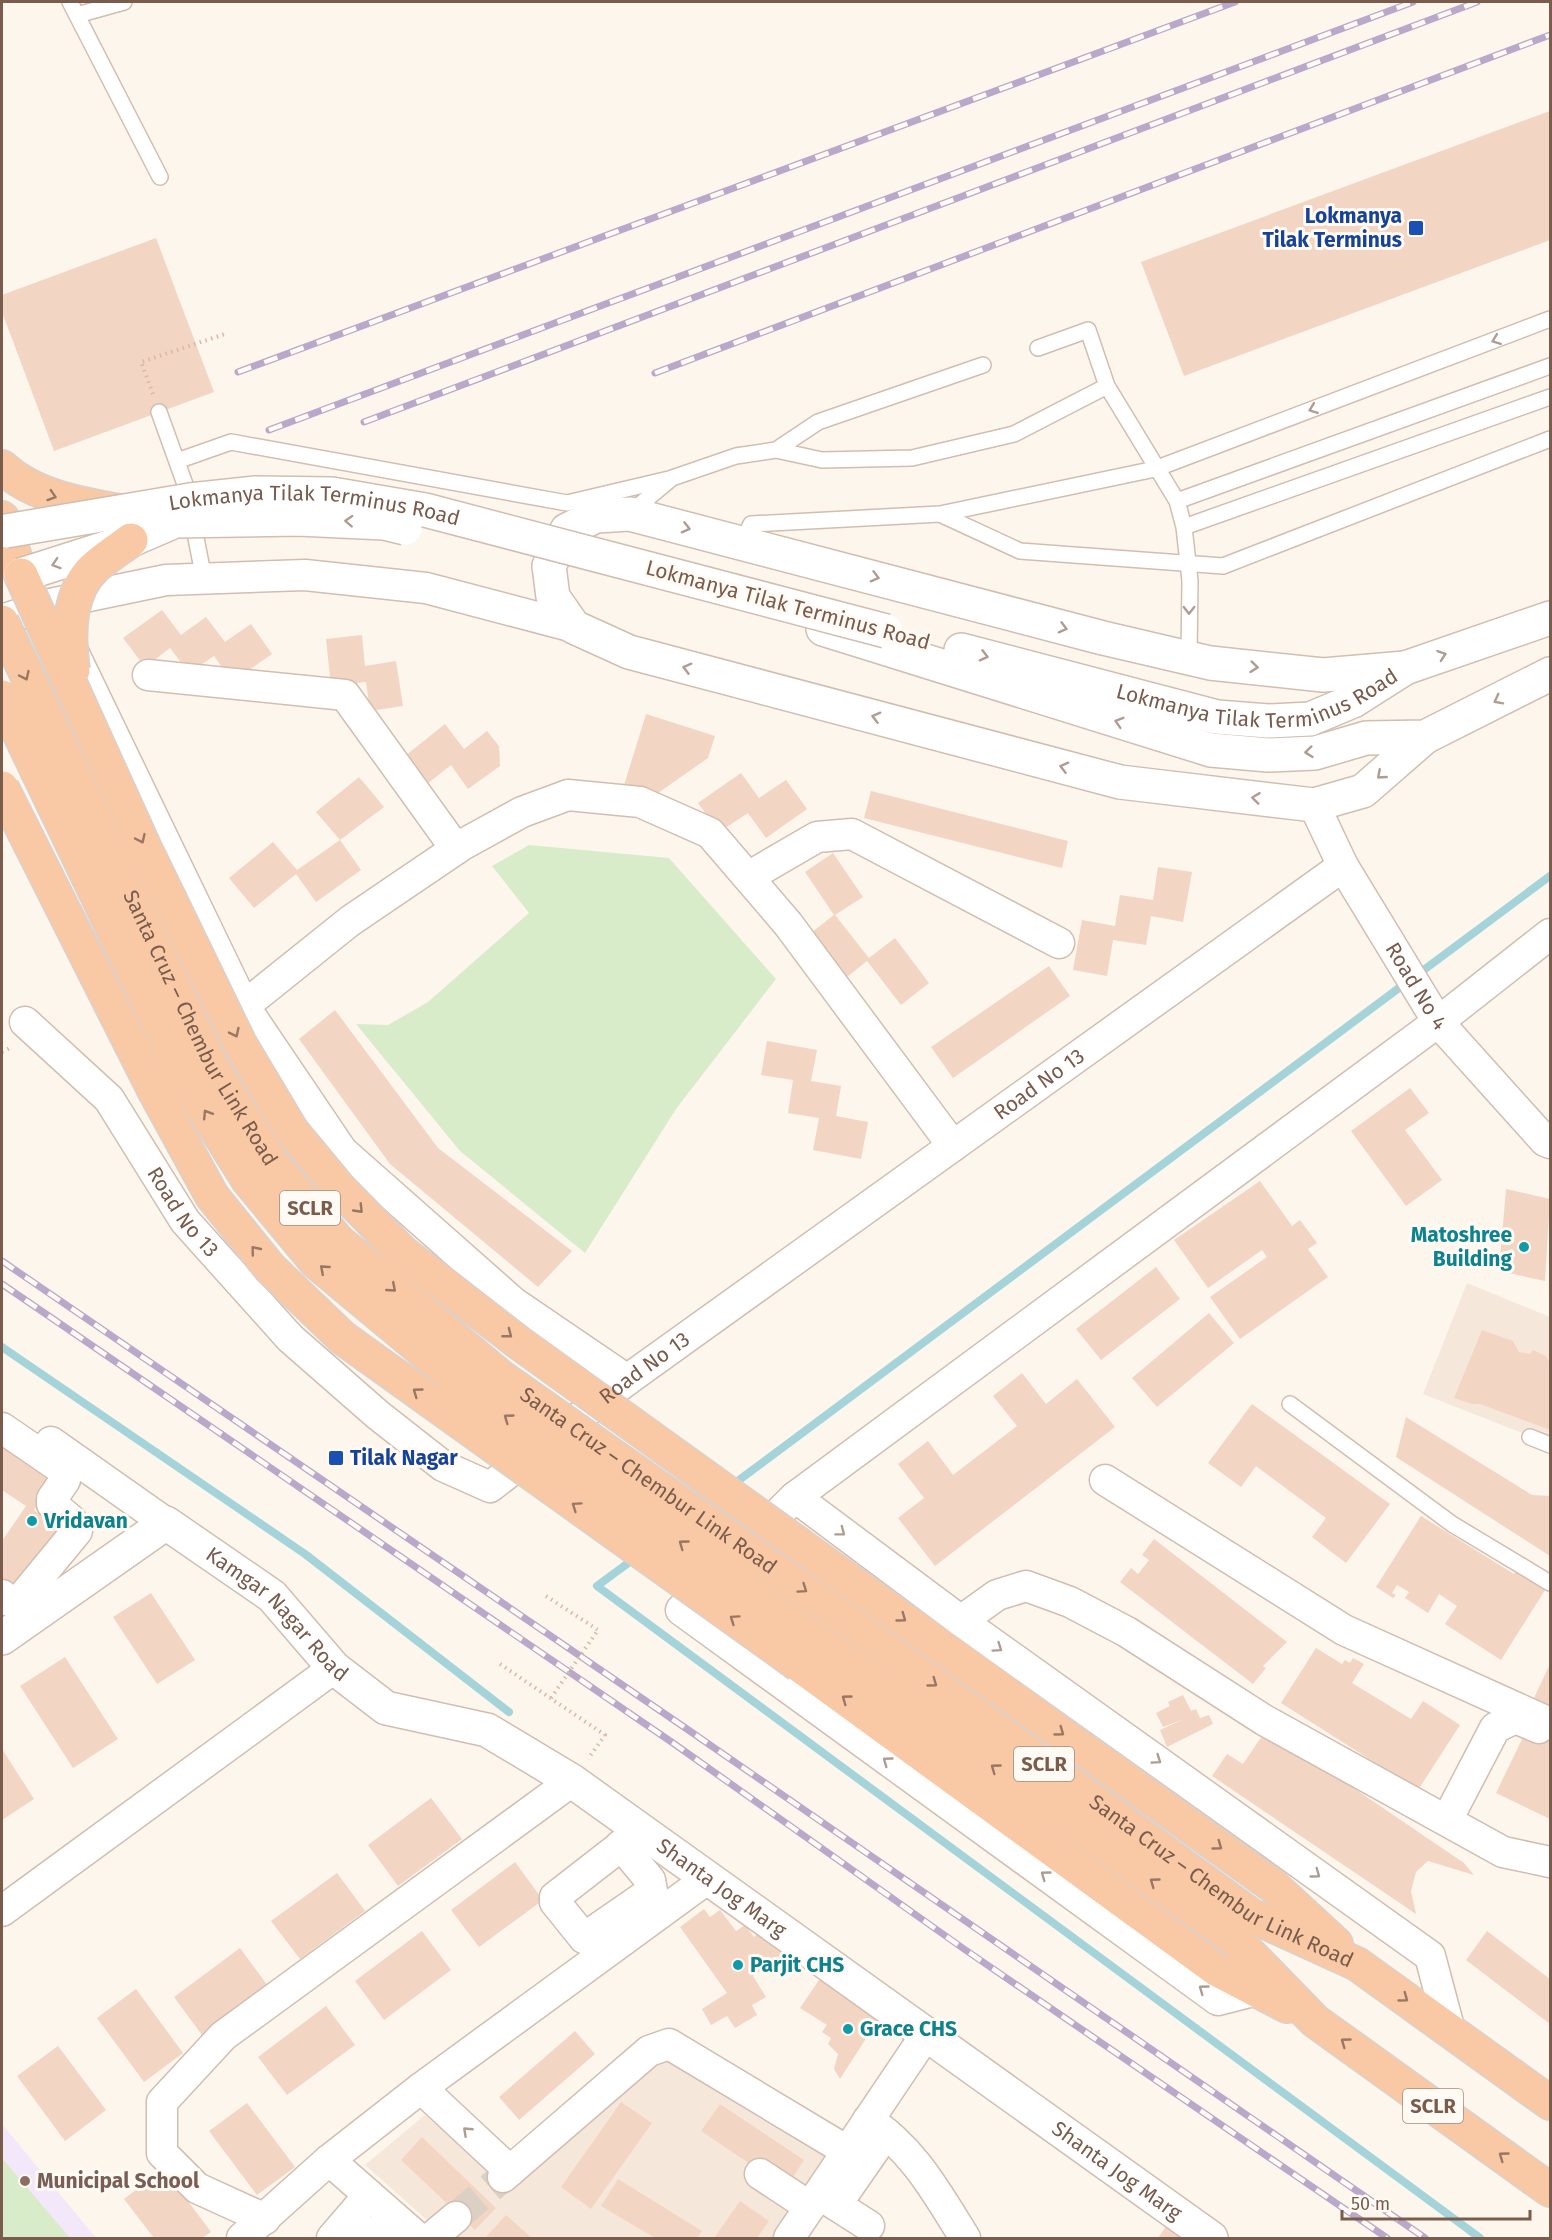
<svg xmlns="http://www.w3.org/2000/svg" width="1552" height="2240" font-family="'Fira Sans',sans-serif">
  <rect width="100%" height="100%" fill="#fdf6ec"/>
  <path fill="#f5e8da" d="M 1467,1283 L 1550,1317 L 1550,1444 L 1423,1394 Z
    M 657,2040 L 825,2149 L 830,2181 L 789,2238 L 447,2238 L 365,2165 L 425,2115 L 494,2175 Z"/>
  <path fill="#f3e8fa" d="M 2,2124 L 96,2238 L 2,2238 Z"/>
  <path fill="#d8ecc9" d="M 529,845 L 669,858 L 776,979 L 676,1109 L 585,1253 L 460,1151 L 356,1024 L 388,1025 L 428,1002 L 529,913 L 492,866 Z
    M 2,2158 L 70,2238 L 2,2238 Z"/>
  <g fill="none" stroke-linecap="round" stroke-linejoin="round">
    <path stroke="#a5d3da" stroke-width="8" d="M 1417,975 L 1550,876
      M 2,1347 L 305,1554 L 509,1712
      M 731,1486 L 1407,982
      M 635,1558 L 597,1586 L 1480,2238"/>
  </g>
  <path fill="#f3d5c3" d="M 1550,111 L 1550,240 L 1184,376 L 1141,262 Z
    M 156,238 L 214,392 L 54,451 L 2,312 L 2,295 Z
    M 162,610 L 181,635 L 206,617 L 225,642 L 251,624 L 272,654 L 232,682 L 214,656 L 189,673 L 170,648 L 145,667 L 123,638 Z
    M 362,635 L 365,666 L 396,661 L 403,706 L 370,711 L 366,682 L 331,686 L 326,639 Z
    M 646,714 L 715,736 L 708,758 L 648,800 L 622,792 Z
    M 445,724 L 464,749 L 487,731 L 499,746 L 500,766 L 468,789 L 451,765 L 427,784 L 405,756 Z
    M 741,773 L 759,798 L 786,780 L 807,809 L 766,838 L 748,813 L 719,832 L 698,803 Z
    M 359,777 L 384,807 L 340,840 L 361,870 L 316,902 L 296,874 L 254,908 L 229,878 L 273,842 L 297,870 L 340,840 L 316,812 Z
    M 871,791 L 1068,841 L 1062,868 L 864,818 Z
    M 833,853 L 863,897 L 835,915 L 869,958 L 895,938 L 929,983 L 901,1005 L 867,961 L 842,981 L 807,936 L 834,915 L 805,872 Z
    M 1158,867 L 1192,872 L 1183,922 L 1151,916 L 1146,945 L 1113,940 L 1107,976 L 1073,970 L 1082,920 L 1115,926 L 1120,895 L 1153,900 Z
    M 1049,966 L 1070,996 L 953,1078 L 931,1047 Z
    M 335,1010 L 438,1148 L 572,1251 L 538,1287 L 390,1164 L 299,1039 Z
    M 767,1041 L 817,1050 L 811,1081 L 841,1086 L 836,1116 L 868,1122 L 861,1159 L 813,1150 L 819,1118 L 788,1113 L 793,1080 L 761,1075 Z
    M 1410,1088 L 1429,1113 L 1405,1130 L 1442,1180 L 1406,1206 L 1351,1131 Z
    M 1260,1181 L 1292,1226 L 1300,1220 L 1317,1243 L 1308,1249 L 1328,1277 L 1240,1339 L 1210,1297 L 1267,1257 L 1262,1250 L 1208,1288 L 1174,1240 Z
    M 1506,1189 L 1550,1199 L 1545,1281 L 1499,1271 Z
    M 1156,1267 L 1180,1299 L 1101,1360 L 1076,1329 Z
    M 1209,1313 L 1234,1343 L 1157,1407 L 1132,1378 Z
    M 1482,1330 L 1513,1341 L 1519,1352 L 1530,1354 L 1533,1350 L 1546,1356 L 1550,1363 L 1550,1430 L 1480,1404 L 1472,1404 L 1454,1398 Z
    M 1022,1373 L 1046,1404 L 1077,1379 L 1115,1427 L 935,1566 L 898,1518 L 924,1498 L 898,1464 L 928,1441 L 953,1475 L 1017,1426 L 993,1396 Z
    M 1252,1404 L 1390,1504 L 1346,1563 L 1312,1537 L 1326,1518 L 1256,1466 L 1241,1487 L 1208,1463 Z
    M 1406,1417 L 1532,1495 L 1550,1496 L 1550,1556 L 1396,1457 Z
    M 2,1437 L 58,1475 L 34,1510 L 63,1531 L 18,1595 L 2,1583 L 2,1541 L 26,1506 L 2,1490 Z
    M 1421,1516 L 1514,1574 L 1518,1568 L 1547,1587 L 1501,1660 L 1445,1624 L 1457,1606 L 1439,1594 L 1428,1613 L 1405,1598 L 1409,1592 L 1397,1585 L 1392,1593 L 1396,1595 L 1393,1598 L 1376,1587 Z
    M 1154,1539 L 1287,1642 L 1263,1666 L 1266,1668 L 1253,1684 L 1120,1582 L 1131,1568 L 1138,1574 L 1149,1560 L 1142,1555 Z
    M 151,1593 L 195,1660 L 157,1684 L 113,1617 Z
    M 1316,1648 L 1342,1664 L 1345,1660 L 1350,1663 L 1353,1658 L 1364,1664 L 1352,1683 L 1411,1719 L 1423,1701 L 1460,1725 L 1418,1790 L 1281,1703 Z
    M 65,1657 L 118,1739 L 73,1768 L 20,1686 Z
    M 1550,1664 L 1550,1706 L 1534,1698 Z
    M 1183,1695 L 1191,1711 L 1196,1709 L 1200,1718 L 1209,1715 L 1213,1724 L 1167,1747 L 1160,1730 L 1184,1719 L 1163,1727 L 1156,1713 L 1170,1706 L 1168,1702 Z
    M 1526,1731 L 1550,1742 L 1550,1819 L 1496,1793 Z
    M 1274,1734 L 1464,1863 L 1474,1875 L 1428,1861 L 1416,1872 L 1411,1891 L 1416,1914 L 1212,1776 L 1227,1754 L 1243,1764 L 1262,1736 L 1269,1741 Z
    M 2,1749 L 34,1799 L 2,1820 Z
    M 431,1798 L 462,1839 L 398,1886 L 368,1845 Z
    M 515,1862 L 543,1900 L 479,1947 L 451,1910 Z
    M 337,1873 L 365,1911 L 300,1959 L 271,1921 Z
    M 704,1909 L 710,1917 L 720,1910 L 736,1931 L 745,1925 L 754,1937 L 764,1929 L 783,1955 L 753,1976 L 766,1997 L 752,2005 L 757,2015 L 735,2028 L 727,2016 L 711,2025 L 702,2009 L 727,1993 L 680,1927 Z
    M 422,1931 L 451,1970 L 384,2020 L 355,1981 Z
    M 1487,1931 L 1550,1979 L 1550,2024 L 1466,1960 Z
    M 240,1948 L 268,1986 L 202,2035 L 174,1997 Z
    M 821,1977 L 881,2015 L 840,2079 L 834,2069 L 838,2054 L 828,2044 L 831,2038 L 822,2032 L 827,2025 L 800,2008 Z
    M 136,1989 L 183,2053 L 144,2082 L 97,2018 Z
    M 326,2006 L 355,2045 L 287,2095 L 258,2057 Z
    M 575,2031 L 595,2054 L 519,2120 L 499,2097 Z
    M 58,2046 L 106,2110 L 65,2141 L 17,2076 Z
    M 621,2102 L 652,2123 L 591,2209 L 561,2187 Z
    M 247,2103 L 295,2167 L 257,2195 L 209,2131 Z
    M 720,2104 L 804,2160 L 786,2188 L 701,2131 Z
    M 422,2137 L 496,2208 L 475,2230 L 401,2160 Z
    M 164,2169 L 211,2232 L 202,2238 L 154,2238 L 124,2199 Z
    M 618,2179 L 702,2231 L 697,2238 L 655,2238 L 601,2206 Z
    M 740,2201 L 769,2221 L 757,2238 L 714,2238 Z
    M 506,2215 L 532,2238 L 485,2238 Z
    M 1167,2225 L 1188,2238 L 1158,2238 Z"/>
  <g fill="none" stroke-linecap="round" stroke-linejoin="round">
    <path stroke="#dcd0c4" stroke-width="30" stroke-dasharray="30 15" stroke-linecap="butt" d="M 456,2217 L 503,2177"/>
    <g stroke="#d1beb0" stroke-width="18">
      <path id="service" d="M 70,2 L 160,177
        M 77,15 L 124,2
        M 1038,348 L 1088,330 L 1107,386
        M 159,412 L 186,487 L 204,579
        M 776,450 L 818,422 L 983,365
        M 177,461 L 231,442 L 567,503 L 669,479
        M 1177,501 L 1550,366
        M 630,513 L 672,478 L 736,456 L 776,450 L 822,460 L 912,458 L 1014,434 L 1107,386 L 1177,501 L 1184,527 L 1190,581 L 1189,657
        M 940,514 L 1020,551 L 1223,566 L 1550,439
        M 1184,527 L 1550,397
        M 742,542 L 751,524 L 940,514 L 1155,469 L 1550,319
        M 1290,1404 L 1452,1524 L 1550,1583
        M 1530,1437 L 1550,1445"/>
    </g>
    <g stroke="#d1beb0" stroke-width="33">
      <g id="minor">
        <path d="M 55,603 L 166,580 L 305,575 L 426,588 L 574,627"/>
        <path d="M 2,620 L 50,604 L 244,1006 L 342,1151 L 514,1303 L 627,1380"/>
        <path d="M 148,675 L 345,695 L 456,849"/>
        <path id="s1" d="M 1314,805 L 1343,866 L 1438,1022 L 1545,1141 L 1550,1143"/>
        <path d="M 748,877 L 817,837 L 852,834 L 1059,943"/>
        <path d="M 244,1006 L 350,921 L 462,845 L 522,812 L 568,795 L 640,802 L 710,833 L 788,924 L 953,1146"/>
        <path id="s2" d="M 25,1022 L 109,1099 L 185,1221 L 290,1338 L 378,1415 L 443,1466 L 490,1487 L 627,1380 L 1343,866"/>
        <path d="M 2,1428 L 62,1469 L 65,1480 L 52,1499 L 52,1504 L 71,1520 L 77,1531 L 21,1599 L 9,1601 L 2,1595"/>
        <path d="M 51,1442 L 166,1523"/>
        <path d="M 1105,1480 L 1344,1630 L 1550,1723"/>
        <path d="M 795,1497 L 961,1621 L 1430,1956 L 1450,2031"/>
        <path d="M 961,1621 L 997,1595 L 1026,1586 L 1070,1602 L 1127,1632 L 1264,1720 L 1503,1852 L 1550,1862"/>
        <path d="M 1447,1820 L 1495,1728 L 1515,1718 L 1539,1728"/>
        <path d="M 2,1911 L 334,1668"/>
        <path d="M 584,1938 L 652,1891 L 650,1880 L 621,1845"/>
        <path d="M 602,1954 L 593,1942 L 584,1938 L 555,1902 L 555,1897 L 640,1831"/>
        <path d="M 1257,1990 L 1218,2000 L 681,1610 L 795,1497 L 1438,1022 L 1550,934"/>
        <path d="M 421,2088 L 510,2171"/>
        <path d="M 868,2120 C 913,2148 938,2195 965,2238"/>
        <path d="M 329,2160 L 418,2238"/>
        <path d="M 760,2174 L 810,2207"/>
        <path d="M 503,2177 L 649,2051 L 669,2044 L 847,2151"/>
        <path d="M 819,2194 L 869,2226"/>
        <path d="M 836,2205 L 886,2133"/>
        <path d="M 265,2219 L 197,2188 L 162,2153 L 162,2102 L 223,2036 L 572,1781"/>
        <path d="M 347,2221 L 379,2238"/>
        <path d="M 242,2238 L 329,2160 L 421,2088 L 707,1879"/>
        <path d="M 332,2238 L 369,2195"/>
        <path d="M 431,2238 L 456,2217"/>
        <path d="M 789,2238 L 925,2036"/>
      </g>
    </g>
    <g stroke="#d1beb0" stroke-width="36">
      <g id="tertiary">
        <path d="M 823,629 L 1211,750 L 1268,755 L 1315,753 L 1366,738 L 1425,737 L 1550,674"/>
        <path id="s3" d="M 961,650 L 1217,717 L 1268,721 L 1310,719 L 1353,701 L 1405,668 L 1550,618"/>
        <path d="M 1405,668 L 1323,675 L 1210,663 L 1103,638 L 630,514 L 596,516 L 567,530 L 549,566 L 553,597 L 574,627 L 629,652 L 1120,782 L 1314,805 L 1363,791 L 1425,737"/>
        <path id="s4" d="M 2,1638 L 166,1523 L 272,1596 L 334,1668 L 386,1708 L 487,1730 L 572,1781 L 1211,2238"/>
      </g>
    </g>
    <g stroke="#dad1cd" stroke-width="36">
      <g id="trunk">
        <path d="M 2,467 C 33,496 79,504 119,511"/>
        <path d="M 2,518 L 21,575"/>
        <path d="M 854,1584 L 1273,1886 L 1336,1944"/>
        <path id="s5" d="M 835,1612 L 1252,1916 L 1357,1964 L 1550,2103"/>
        <path d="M 816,1640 L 1236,1940 L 1315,2021 L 1550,2190"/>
        <path d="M 799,1665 L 1216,1969 L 1287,2006"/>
      </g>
    </g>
    <path stroke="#d9b8a5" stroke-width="4" stroke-dasharray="1.5 4.5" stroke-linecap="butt" d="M 153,394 L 141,362 L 228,333
      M 2,1052 L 12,1047
      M 546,1596 L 598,1630
      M 500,1664 L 605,1735 L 588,1759"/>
    <use href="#service" stroke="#fff" stroke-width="15"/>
    <use href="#minor" stroke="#fff" stroke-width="30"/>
    <use href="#tertiary" stroke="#fff" stroke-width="33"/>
    <use href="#trunk" stroke="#f9c8a4" stroke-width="33"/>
    <g stroke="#b9a8c9" stroke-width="7">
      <path id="rail" d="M 238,372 L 1235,2
        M 655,373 L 1550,35
        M 364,422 L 1477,2
        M 269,430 L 1413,2
        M 2,1261 L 684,1727 L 1425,2238
        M 2,1284 L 673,1743 L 964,1949 L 1387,2238"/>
    </g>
    <use href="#rail" stroke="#fffaf3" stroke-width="4.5" stroke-dasharray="14" stroke-linecap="butt"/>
    <g stroke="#d1beb0" stroke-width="36" stroke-linecap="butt">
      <g id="tertiary-bridge">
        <path id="s6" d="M 6,531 L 190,500 L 256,493 L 332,494 L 425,510 L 886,631"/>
        <path d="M 21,575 L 131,540 L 175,521 L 298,519 L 384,523 L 405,528"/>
      </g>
    </g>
    <g stroke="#dad1cd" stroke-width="36" stroke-linecap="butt">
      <g id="trunk-bridge">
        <path d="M 21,575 L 143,844 L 240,1044 L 292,1131 L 340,1189 L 402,1252 L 518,1342 L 854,1584"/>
        <path id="s7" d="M 2,622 L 211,1065 L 272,1163 L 338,1241 L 501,1377 L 835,1612"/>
        <path d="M 73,670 C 68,636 67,594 94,568 C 105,558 119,549 131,540"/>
        <path d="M 2,697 L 185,1079 L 248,1180 L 316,1262 L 483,1401 L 816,1640"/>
        <path d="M 2,788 L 153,1088 L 212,1196 L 270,1268 L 343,1338 L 799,1665"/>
      </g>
    </g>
    <path stroke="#d9b8a5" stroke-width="4" stroke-dasharray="1.5 4.5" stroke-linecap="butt" d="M 551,1698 L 598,1630"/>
    <use href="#tertiary-bridge" stroke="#fff" stroke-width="33"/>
    <use href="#trunk-bridge" stroke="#f9c8a4" stroke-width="33"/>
  </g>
  <defs><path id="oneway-chevron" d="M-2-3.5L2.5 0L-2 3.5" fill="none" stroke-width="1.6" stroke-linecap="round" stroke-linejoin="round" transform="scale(1.5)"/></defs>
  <g stroke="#af9d94">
    <use href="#oneway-chevron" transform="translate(1496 340) rotate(159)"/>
    <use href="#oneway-chevron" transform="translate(1313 409) rotate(159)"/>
    <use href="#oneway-chevron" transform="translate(349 521) rotate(-177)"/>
    <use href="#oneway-chevron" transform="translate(686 528) rotate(14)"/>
    <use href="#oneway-chevron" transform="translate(56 564) rotate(162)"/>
    <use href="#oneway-chevron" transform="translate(875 577) rotate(15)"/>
    <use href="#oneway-chevron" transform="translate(1189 610) rotate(90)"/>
    <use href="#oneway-chevron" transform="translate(1063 628) rotate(15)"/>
    <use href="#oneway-chevron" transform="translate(1442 655) rotate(-19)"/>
    <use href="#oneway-chevron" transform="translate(984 656) rotate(15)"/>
    <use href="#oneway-chevron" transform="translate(1254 667) rotate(6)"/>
    <use href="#oneway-chevron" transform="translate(687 668) rotate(-165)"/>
    <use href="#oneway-chevron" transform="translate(1498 700) rotate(153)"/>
    <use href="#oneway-chevron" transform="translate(876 717) rotate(-165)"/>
    <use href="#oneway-chevron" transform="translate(1119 722) rotate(-163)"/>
    <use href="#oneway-chevron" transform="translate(1309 752) rotate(174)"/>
    <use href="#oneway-chevron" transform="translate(1064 767) rotate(-165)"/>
    <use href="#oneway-chevron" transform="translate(1381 775) rotate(139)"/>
    <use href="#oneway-chevron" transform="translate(1256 798) rotate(-173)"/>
    <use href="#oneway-chevron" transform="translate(841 1532) rotate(37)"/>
    <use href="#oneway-chevron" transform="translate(998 1648) rotate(35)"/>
    <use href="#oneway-chevron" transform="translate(1157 1760) rotate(35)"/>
    <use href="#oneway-chevron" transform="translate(887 1761) rotate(-144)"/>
    <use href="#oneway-chevron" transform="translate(1316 1874) rotate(36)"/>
    <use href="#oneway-chevron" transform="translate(1045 1875) rotate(-144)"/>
    <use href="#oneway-chevron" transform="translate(1203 1989) rotate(-144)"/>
    <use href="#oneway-chevron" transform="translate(467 2131) rotate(-137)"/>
  </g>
  <g stroke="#9a7763">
    <use href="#oneway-chevron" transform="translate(52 496) rotate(18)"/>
    <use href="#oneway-chevron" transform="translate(25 676) rotate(65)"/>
    <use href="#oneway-chevron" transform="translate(141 839) rotate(65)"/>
    <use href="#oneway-chevron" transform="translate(235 1033) rotate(64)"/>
    <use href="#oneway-chevron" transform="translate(207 1114) rotate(-122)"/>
    <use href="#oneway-chevron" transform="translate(359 1209) rotate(46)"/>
    <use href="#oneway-chevron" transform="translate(255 1250) rotate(-129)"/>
    <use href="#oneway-chevron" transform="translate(324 1269) rotate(-139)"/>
    <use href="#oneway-chevron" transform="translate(392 1288) rotate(41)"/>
    <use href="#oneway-chevron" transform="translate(508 1334) rotate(38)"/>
    <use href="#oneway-chevron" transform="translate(417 1392) rotate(-144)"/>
    <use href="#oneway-chevron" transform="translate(508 1418) rotate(-144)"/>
    <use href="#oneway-chevron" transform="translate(576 1506) rotate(-145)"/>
    <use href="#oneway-chevron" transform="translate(683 1544) rotate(-144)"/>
    <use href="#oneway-chevron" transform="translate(803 1589) rotate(35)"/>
    <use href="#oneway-chevron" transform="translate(902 1618) rotate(36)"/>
    <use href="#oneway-chevron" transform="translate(734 1619) rotate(-145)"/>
    <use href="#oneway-chevron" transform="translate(933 1683) rotate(36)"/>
    <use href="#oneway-chevron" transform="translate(846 1699) rotate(-144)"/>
    <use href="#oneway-chevron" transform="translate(1060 1732) rotate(36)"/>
    <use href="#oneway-chevron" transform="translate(995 1768) rotate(-144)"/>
    <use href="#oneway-chevron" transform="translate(1218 1846) rotate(36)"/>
    <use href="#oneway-chevron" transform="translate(1154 1882) rotate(-144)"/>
    <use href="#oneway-chevron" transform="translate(1404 1998) rotate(36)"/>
    <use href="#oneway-chevron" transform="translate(1345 2042) rotate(-144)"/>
    <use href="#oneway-chevron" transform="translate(1503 2156) rotate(-144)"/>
  </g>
  <g fill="#1a4fb4" stroke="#fffaf3" stroke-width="2">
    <rect x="1408" y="220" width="16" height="16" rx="3"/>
    <rect x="328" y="1450" width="16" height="16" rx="3"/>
  </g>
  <g fill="#0f9aa8" stroke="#fffaf3" stroke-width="2">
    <circle cx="1524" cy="1247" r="6"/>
    <circle cx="32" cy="1521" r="6"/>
    <circle cx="738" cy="1965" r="6"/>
    <circle cx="848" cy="2029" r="6"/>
  </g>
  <circle fill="#8d6e63" stroke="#fffaf3" stroke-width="2" cx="25" cy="2181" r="6"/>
  <g text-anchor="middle" stroke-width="6" stroke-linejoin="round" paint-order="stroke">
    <g fill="#fffaf3" stroke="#a28b7f" stroke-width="1.5">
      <rect x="280" y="1191" width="60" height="34" rx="4.5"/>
      <rect x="1014" y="1747" width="60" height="34" rx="4.5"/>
      <rect x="1403" y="2089" width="60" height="34" rx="4.5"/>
    </g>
    <g font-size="20" font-weight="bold" fill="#7a5c4d">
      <text x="310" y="1215">SCLR</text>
      <text x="1044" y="1771">SCLR</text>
      <text x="1433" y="2113">SCLR</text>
    </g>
    <g font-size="21" font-weight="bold" fill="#164399" stroke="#fffaf3" text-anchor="end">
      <text x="1402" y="223">Lokmanya<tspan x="1402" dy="24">Tilak Terminus</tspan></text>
      <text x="350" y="1465" text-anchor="start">Tilak Nagar</text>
    </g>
    <g font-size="21" fill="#7a5c4d" stroke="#fffaf3">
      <text dy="7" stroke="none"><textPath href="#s6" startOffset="312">Lokmanya Tilak Terminus Road</textPath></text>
      <text transform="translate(788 605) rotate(15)" y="7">Lokmanya Tilak Terminus Road</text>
      <text dy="7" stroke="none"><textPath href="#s3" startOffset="308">Lokmanya Tilak Terminus Road</textPath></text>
      <text dy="7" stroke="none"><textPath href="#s1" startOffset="208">Road No 4</textPath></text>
      <text dy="7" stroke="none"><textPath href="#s7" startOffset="452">Santa Cruz – Chembur Link Road</textPath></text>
      <text dy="7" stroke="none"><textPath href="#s2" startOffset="1347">Road No 13</textPath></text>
      <text dy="7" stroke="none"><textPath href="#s2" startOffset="249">Road No 13</textPath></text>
      <text dy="7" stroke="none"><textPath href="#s2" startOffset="861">Road No 13</textPath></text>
      <text dy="7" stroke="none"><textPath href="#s7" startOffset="1100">Santa Cruz – Chembur Link Road</textPath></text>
      <text dy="7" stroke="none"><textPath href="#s4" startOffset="345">Kamgar Nagar Road</textPath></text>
      <text dy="7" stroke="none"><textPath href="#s5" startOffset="472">Santa Cruz – Chembur Link Road</textPath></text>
      <text dy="7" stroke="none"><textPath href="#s4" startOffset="876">Shanta Jog Marg</textPath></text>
      <text dy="7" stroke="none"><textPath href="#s4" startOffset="1362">Shanta Jog Marg</textPath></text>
    </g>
    <g font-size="21" font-weight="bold" fill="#0d838f" stroke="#fffaf3" text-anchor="start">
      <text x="1512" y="1242" text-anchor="end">Matoshree<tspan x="1512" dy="24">Building</tspan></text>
      <text x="44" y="1528">Vridavan</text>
      <text x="750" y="1972">Parjit CHS</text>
      <text x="860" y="2036">Grace CHS</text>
    </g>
    <g font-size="21" font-weight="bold" fill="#785e54" stroke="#fffaf3" text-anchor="start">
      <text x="37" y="2188">Municipal School</text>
    </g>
  </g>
  <rect width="1552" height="2240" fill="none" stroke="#7a5c4d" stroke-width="6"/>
  <path d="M1342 2210v9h188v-9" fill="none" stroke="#7a5c4d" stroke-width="3"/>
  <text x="1351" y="2210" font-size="18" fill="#7a5c4d" stroke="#fffaf3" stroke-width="4.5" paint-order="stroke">50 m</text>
</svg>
